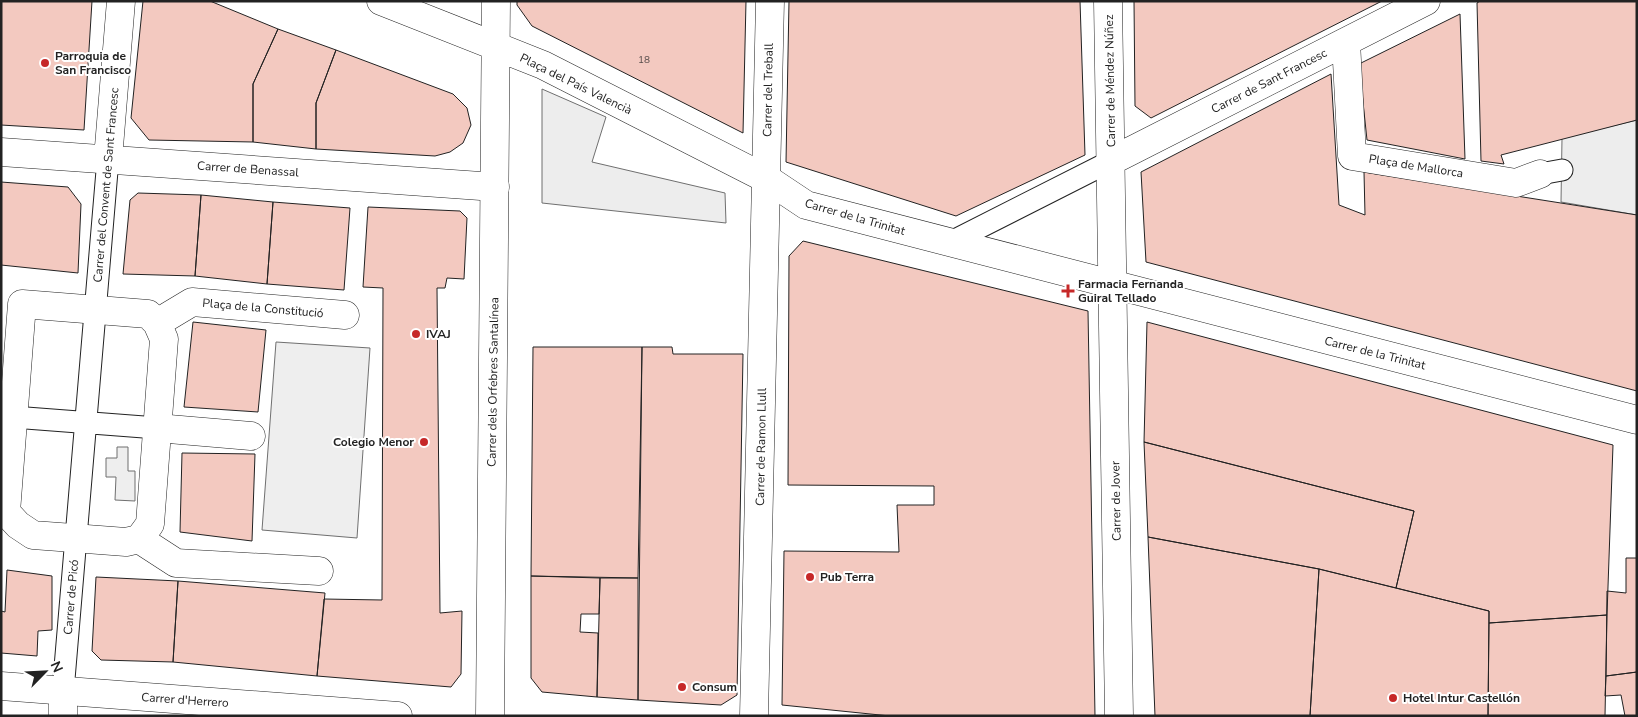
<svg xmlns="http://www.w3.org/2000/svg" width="1638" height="717" font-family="'Nunito Sans',sans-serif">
  <rect width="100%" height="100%" fill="#fff"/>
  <path fill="#eee" stroke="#6f6f6f" d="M 276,342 L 370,348 L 357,538 L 262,530 Z
    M 117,447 L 128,447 L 128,471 L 135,471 L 135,501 L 115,500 L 116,477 L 106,477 L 106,458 L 117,458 Z"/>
  <path fill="#ededed" stroke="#6f6f6f" d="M 542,89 L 606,117 L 592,162 L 725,193 L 726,223 L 542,203 Z
    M 1637,120 L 1637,215 L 1561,202 L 1562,138 Z"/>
  <path fill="#f3c9c0" stroke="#222" d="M 1,1 L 92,1 L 84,130 L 1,125 Z
    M 143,1 L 210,1 L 278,29 L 253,84 L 253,142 L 149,140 L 131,118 Z
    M 517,1 L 746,1 L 743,133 L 532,26 L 517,5 Z
    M 789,1 L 1080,1 L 1085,155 L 956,216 L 786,162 Z
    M 1134,1 L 1382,1 L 1151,118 L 1135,106 Z
    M 1480,1 L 1637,1 L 1637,120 L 1501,155 L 1504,164 L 1481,161 L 1477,3 Z
    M 1460,14 L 1465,159 L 1367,140 L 1359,64 Z
    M 278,29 L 336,50 L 316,103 L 316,149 L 253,142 L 253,84 Z
    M 336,50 L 453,94 L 467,108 L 471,125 L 463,143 L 450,152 L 435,156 L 316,149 L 316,103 Z
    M 1331,74 L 1339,205 L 1365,215 L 1364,172 L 1637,215 L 1637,391 L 1146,262 L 1141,172 Z
    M 1,182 L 68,187 L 81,204 L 78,273 L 1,265 Z
    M 138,193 L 201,195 L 195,276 L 123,274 L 130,200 Z
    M 201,195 L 273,202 L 267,284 L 195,276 Z
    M 273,202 L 350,208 L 344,290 L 267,284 Z
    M 368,207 L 460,211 L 467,218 L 464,279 L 447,278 L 445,288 L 437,288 L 440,613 L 462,611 L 461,674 L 451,687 L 317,676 L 324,599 L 382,600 L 383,288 L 363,287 Z
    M 803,241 L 1088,311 L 1095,716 L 890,716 L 782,705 L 784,551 L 899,552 L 897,505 L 934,505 L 934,486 L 788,485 L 789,256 Z
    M 193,322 L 266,330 L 258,412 L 184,407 Z
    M 1147,322 L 1613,445 L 1607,615 L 1489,623 L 1489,611 L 1396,588 L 1414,511 L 1144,442 Z
    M 533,347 L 642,347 L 638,578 L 531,576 Z
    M 642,347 L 672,347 L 673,354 L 743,354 L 737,695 L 721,705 L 638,700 Z
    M 1144,442 L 1414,511 L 1396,588 L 1319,569 L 1148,537 Z
    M 182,453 L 255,454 L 252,541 L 180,532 Z
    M 1148,537 L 1319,569 L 1310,716 L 1155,716 Z
    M 1626,558 L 1637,558 L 1637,672 L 1606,676 L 1607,591 L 1626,593 Z
    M 1319,569 L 1489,611 L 1488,716 L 1310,716 Z
    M 7,570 L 52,576 L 52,630 L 38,631 L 37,656 L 1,653 L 1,611 L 5,612 Z
    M 531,576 L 600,578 L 599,614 L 581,614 L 580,632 L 598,633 L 597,697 L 542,692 L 531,678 Z
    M 96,577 L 178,581 L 173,662 L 101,660 L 92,651 Z
    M 600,578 L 638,578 L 638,700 L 597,697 Z
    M 178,581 L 325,593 L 317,676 L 173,662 Z
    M 1607,615 L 1605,716 L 1488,716 L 1489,623 Z
    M 1637,672 L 1637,716 L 1625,716 L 1621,695 L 1605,696 L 1606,676 Z"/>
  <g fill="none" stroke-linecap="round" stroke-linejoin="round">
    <g stroke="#222" stroke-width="23">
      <path id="pedestrian" d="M 1540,174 L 1562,170
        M 949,243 L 1111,161
        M 13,417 L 157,428
        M 63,691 L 108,159"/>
    </g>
    <g stroke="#222" stroke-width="29">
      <path id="minor" d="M 1108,1 L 1119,716
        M 1346,42 L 1352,156 L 1516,183 L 1540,174
        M 1,152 L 495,187
        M 108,159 L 121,1
        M 1111,161 L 1426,1
        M 157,323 L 192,302 L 345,315
        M 157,428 L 251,436
        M 139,539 L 150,524 L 164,339 L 157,323 L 148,314 L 22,304 L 6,512 L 18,525 L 33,535 L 126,542 L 139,539 L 176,563 L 319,571
        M 63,691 L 63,716
        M 754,716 L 770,1"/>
    </g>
    <g stroke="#222" stroke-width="29">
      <path id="tertiary" d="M 381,1 L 543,65 L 767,179 L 806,205 L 1637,420
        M 1,686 L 398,716
        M 490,716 L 496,1"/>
    </g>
    <use href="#pedestrian" stroke="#fff" stroke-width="21"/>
    <use href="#minor" stroke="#fff" stroke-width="28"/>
    <use href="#tertiary" stroke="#fff" stroke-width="28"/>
  </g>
  <g fill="#c62828" stroke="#fff" stroke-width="2">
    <circle cx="45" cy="63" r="5"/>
    <path d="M1065.5 283.5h5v5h5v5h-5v5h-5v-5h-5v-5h5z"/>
    <circle cx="416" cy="334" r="5"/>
    <circle cx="424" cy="442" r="5"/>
    <circle cx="810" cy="577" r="5"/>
    <circle cx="682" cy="687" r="5"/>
    <circle cx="1393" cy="698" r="5"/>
  </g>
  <g text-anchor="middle" stroke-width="4" stroke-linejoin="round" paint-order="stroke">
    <g font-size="10" fill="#564c4a">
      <text x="644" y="63">18</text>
    </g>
    <g font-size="12" font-weight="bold" fill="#222" stroke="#fff" text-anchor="start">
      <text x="55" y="60">Parroquia de<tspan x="55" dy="14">San Francisco</tspan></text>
      <text x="1078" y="288">Farmacia Fernanda<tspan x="1078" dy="14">Guiral Tellado</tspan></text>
      <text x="426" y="338">IVAJ</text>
      <text x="414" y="446" text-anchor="end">Colegio Menor</text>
      <text x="820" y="581">Pub Terra</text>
      <text x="692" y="691">Consum</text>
      <text x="1403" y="702">Hotel Intur Castellón</text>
    </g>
    <g font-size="12" fill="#222" stroke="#fff">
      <text transform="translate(1110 81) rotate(-91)" y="4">Carrer de Méndez Núñez</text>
      <text transform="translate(1269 81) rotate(-27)" y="4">Carrer de Sant Francesc</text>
      <text transform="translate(576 84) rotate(26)" y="4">Plaça del País Valencià</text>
      <text transform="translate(768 90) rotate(-89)" y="4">Carrer del Treball</text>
      <text transform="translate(1416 166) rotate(9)" y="4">Plaça de Mallorca</text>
      <text transform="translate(248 169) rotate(4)" y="4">Carrer de Benassal</text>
      <text transform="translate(106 185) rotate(-85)" y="4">Carrer del Convent de Sant Francesc</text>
      <text transform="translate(855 217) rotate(16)" y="4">Carrer de la Trinitat</text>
      <text transform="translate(263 308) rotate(5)" y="4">Plaça de la Constitució</text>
      <text transform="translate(1375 353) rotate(14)" y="4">Carrer de la Trinitat</text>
      <text transform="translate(493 382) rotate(-89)" y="4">Carrer dels Orfebres Santalínea</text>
      <text transform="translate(761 447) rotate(-89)" y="4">Carrer de Ramon Llull</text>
      <text transform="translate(1116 501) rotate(-91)" y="4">Carrer de Jover</text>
      <text transform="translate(71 597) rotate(-85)" y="4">Carrer de Picó</text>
      <text transform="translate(185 700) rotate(4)" y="4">Carrer d'Herrero</text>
    </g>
  </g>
  <rect width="1638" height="717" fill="none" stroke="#222222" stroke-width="5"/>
  <g transform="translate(45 672) rotate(66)" stroke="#ffffff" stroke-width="4" paint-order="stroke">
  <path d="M0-4L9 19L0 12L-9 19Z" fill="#222222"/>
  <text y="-8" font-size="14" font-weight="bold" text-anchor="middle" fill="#222222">N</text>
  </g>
</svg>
